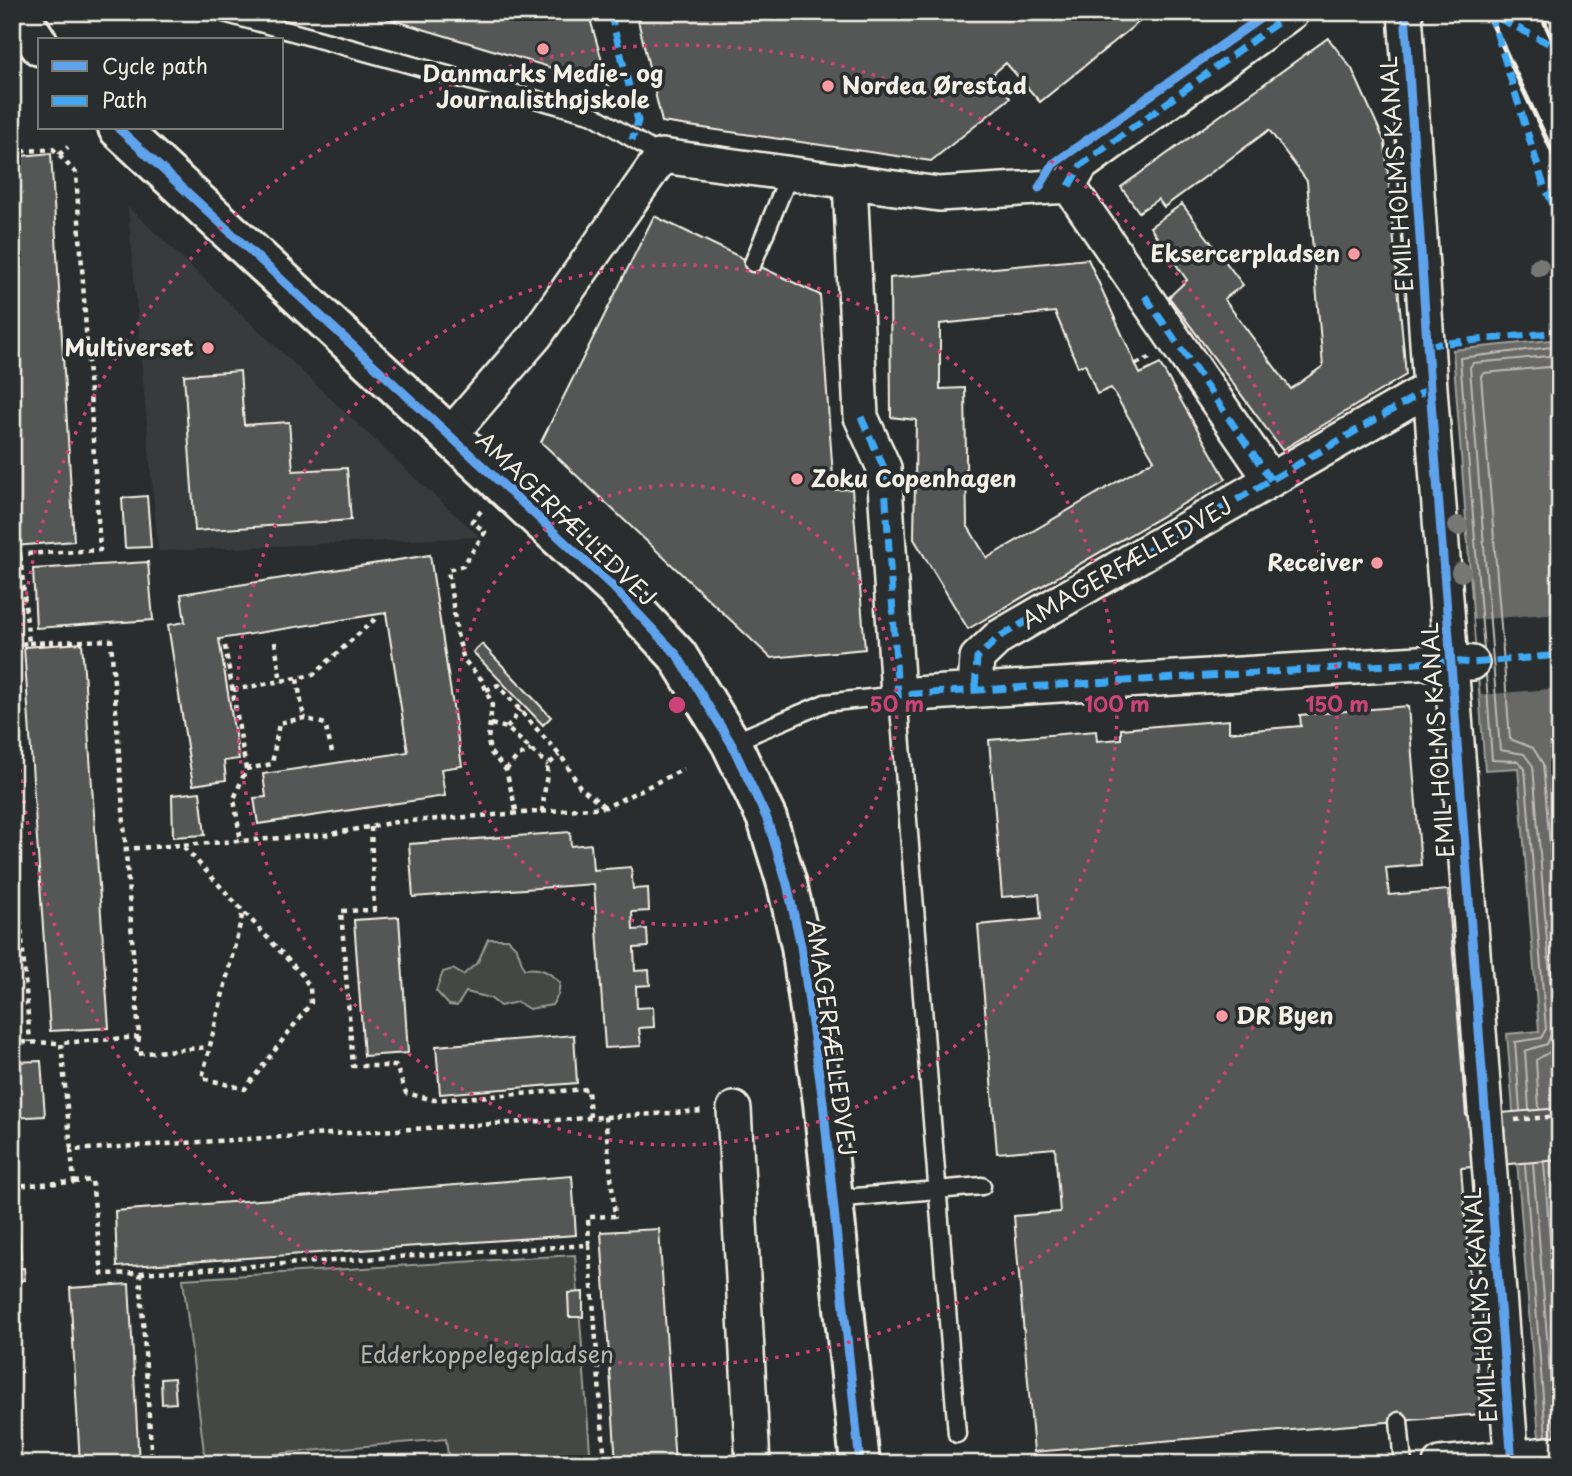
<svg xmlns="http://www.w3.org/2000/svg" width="1572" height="1476" font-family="'Playpen Sans',sans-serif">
  <rect width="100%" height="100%" fill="#2a2d2e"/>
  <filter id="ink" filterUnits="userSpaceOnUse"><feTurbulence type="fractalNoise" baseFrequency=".0143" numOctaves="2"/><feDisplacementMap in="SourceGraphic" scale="14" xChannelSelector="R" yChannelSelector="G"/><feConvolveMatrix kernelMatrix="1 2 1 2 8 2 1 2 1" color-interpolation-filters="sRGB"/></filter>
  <g filter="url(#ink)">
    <path fill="#373a3a" d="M 128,207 L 418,481 L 480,537 L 158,551 Z"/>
    <path fill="#444645" stroke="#9c9c96" stroke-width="2" d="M 488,939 L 508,939 L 517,948 L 524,969 C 540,967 549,971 560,983 L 558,995 L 552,1005 L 529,1009 L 517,1002 L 500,1006 L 490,998 L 466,992 L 457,1006 L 449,1005 L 436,991 L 443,972 L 453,969 L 463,975 L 478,962 Z
      M 575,1255 L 591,1464 L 449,1464 L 446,1439 L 205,1460 L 183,1279 Z"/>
    <path fill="#676866" stroke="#9f9f9a" stroke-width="2" d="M 1560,339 L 1560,1464 L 1541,1464 L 1507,1034 L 1539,1031 L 1518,768 L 1485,770 L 1453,350 Z"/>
    <path fill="#2a2d2e" d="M 1560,613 L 1560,688 L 1481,695 L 1474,620 Z"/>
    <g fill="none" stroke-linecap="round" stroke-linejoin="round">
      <path stroke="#bcbab4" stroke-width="2" d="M 1560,366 L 1484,373 L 1481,376 L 1510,739 L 1533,748 L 1543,764 L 1560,964
        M 1484,649 L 1460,358 L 1560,346
        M 1486,675 L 1492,760 L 1518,761 L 1525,769 L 1546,1029 L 1541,1038 L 1515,1042 L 1520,1110
        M 1539,1108 L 1536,1060 L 1560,1046
        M 1529,1109 L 1525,1051 L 1547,1044 L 1554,1028 L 1533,766 L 1524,754 L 1500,750 L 1470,367 L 1473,363 L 1560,355
        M 1544,1163 L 1560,1368
        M 1533,1164 L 1555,1435
        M 1525,1165 L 1546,1436"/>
    </g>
    <path fill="#555756" stroke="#f4f1e8" stroke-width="2" fill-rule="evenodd" d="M 366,12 L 588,12 L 609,85 Z
      M 636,12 L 1151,12 L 1040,102 L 1006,63 L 993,74 L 1010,98 L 931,161 L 662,122 Z
      M 1328,38 L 1352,69 L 1385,142 L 1406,375 L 1282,450 L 1169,297 L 1187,280 L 1150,227 L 1182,204 L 1243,285 L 1224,299 L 1291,389 L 1323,366 L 1307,181 L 1269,130 L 1164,207 L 1158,199 L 1139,212 L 1121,187 Z
      M 51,153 L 74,541 L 15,546 L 12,498 L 12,157 Z
      M 654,216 L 820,295 L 834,490 L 852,489 L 865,649 L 771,658 L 541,442 Z
      M 1088,259 L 1140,374 L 1160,364 L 1226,479 L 968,629 L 914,539 L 916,420 L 891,417 L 890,278 ZM 1055,312 L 1078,367 L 1085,364 L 1097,394 L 1111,388 L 1154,460 L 987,558 L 967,525 L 965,388 L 940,389 L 940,324 Z
      M 240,371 L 244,425 L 289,422 L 293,471 L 347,468 L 351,520 L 195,531 L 184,375 Z
      M 147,496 L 151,547 L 125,548 L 122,498 Z
      M 430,555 L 462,766 L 441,769 L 445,796 L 258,824 L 254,798 L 266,797 L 263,774 L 408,752 L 386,613 L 219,639 L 239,759 L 224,761 L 226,780 L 193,785 L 168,625 L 185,622 L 181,594 Z
      M 148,562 L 153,620 L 36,628 L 33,569 Z
      M 82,643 L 109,1028 L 50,1031 L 24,647 Z
      M 482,644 L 551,717 L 543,725 L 473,652 Z
      M 1408,706 L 1421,865 L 1386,868 L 1389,895 L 1448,890 L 1466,1116 L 1560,1108 L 1560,1160 L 1461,1168 L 1481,1414 L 1034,1452 L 1014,1216 L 1060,1212 L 1055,1148 L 997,1153 L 978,925 L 1041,919 L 1039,894 L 1002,897 L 989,740 L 1096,731 L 1097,741 L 1121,739 L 1121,729 L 1229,720 L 1229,732 L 1301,726 L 1300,715 Z
      M 200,792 L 205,835 L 173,837 L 172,795 Z
      M 570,832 L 571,846 L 591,844 L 593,870 L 631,867 L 633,889 L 648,888 L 649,911 L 632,912 L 633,930 L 647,929 L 648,947 L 634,948 L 635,971 L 649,970 L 650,985 L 636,986 L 637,1008 L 653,1007 L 654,1027 L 639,1028 L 641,1046 L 605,1048 L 594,884 L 413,897 L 409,844 Z
      M 399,917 L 408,1053 L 364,1056 L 354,920 Z
      M 574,1035 L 577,1083 L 440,1094 L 436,1046 Z
      M 41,1061 L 45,1116 L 12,1118 L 12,1062 Z
      M 572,1176 L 576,1235 L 117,1267 L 115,1211 Z
      M 18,1222 L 21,1259 L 12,1259 L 12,1223 Z
      M 659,1229 L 675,1464 L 616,1464 L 601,1232 Z
      M 24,1268 L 25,1280 L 12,1281 L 12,1269 Z
      M 129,1284 L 139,1464 L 80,1464 L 70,1288 Z
      M 583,1292 L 583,1317 L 569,1317 L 568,1293 Z
      M 174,1378 L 176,1403 L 162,1404 L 161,1379 Z
      M 178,1455 L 179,1464 L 165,1464 L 165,1456 Z"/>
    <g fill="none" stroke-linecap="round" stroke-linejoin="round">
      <g stroke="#f4f1e8" stroke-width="21">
        <path id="lane" d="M 220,12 L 593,115 L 662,156
          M 753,263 L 789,175
          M 731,743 L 825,703 L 898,695 L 957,1434
          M 833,1199 L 982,1186
          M 1399,1421 L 1403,1464"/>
      </g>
      <g stroke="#f4f1e8" stroke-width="38">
        <path id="street" d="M 1405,12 L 1430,388 L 1512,1464
          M 850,181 L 861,417 L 884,468 L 898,695 L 1451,661 L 1472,663
          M 1069,186 L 1271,480
          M 1069,186 L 1081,165 L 1292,12
          M 450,435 L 536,335 L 662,156 L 939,194 L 1069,186
          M 975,689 L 977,658 L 999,637 L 1430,388
          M 734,1109 L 753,1464
          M 1440,1464 L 1560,1453"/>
      </g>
      <g stroke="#f4f1e8" stroke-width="44">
        <path id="secondary" d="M 18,12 L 40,46
          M 118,128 L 613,587 L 677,655 L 731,743 L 767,819 L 787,884 L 801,946 L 823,1102 L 860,1464"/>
      </g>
      <path stroke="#f4f1e8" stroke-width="4.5" stroke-dasharray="5 5" stroke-linecap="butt" d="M 12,152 L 53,149 L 76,173 L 100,550 L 20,554
        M 59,155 L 68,147
        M 1136,364 L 1152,357
        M 481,511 L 472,521 L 485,532 L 463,566 L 448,570 L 457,634 L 464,660 L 482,680 L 492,705 L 488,740 L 490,752 L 506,770 L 517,814
        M 12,554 L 20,554 L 29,643 L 12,645
        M 275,642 L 281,682
        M 29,643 L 111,640 L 139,1037 L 61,1043
        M 225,646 L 246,769 L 234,799 L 241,842
        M 297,679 L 304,718
        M 233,690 L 313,675 L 375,619
        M 486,690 L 498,685 L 563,759 L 580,787 L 605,807
        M 491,724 L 507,728 L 548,765
        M 507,728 L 521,710
        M 246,769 L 272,764 L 279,723 L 304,718 L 325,724 L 332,752
        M 506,770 L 517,757 L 531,750
        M 12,811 L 30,1042
        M 542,812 L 548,765 L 559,755
        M 371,827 L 374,910 L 341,911 L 353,1066 L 396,1066 L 406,1093 L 434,1100 L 588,1089 L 590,1117
        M 184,847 L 303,976 L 310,988 L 311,1003 L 245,1089 L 202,1078 L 243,912
        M 124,849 L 325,835 L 396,822 L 606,807 L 684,769
        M 139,1037 L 136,1054 L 208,1047
        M 12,1042 L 61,1043 L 71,1150
        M 1515,1120 L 1560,1116
        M 74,1182 L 92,1180 L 102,1274 L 140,1273 L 152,1464
        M 12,1186 L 74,1182 L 71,1150 L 703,1111
        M 589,1245 L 605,1464
        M 140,1273 L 589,1245 L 588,1217 L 615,1216 L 605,1116"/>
      <use href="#lane" stroke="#2a2d2e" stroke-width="16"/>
      <use href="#street" stroke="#2a2d2e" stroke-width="33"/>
      <use href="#secondary" stroke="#2a2d2e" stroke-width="38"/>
      <path stroke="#f4f1e8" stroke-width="5" d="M 1487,12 L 1560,168
        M 1540,12 L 1560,56"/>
      <path stroke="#3fa9f5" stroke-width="7" stroke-dasharray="14 7" stroke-linecap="butt" d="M 610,12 L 638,121 L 632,140
        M 1479,12 L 1490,14 L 1560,49
        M 1490,12 L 1544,186 L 1560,218
        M 1069,186 L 1081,165 L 1292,12
        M 1145,296 L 1271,480
        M 1427,345 L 1560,332
        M 861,417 L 884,468 L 898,695 L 1451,661 L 1472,663 L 1560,655
        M 975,689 L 977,658 L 999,637 L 1430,388"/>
      <g stroke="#2a2d2e" stroke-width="13">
        <path id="cycleway" d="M 1405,12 L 1430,388 L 1512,1464
          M 118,128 L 613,587 L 677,655 L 731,743 L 767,819 L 787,884 L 801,946 L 823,1102 L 860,1464
          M 1039,188 L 1053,164 L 1269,12"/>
      </g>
      <use href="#cycleway" stroke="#60a3ed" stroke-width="9"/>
    </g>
    <g fill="#777875">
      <circle cx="1539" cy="267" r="10"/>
      <circle cx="1458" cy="526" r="10"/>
      <circle cx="1461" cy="572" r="10"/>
    </g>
  </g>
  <g fill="none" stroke="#cc4377" stroke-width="3.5" stroke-dasharray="3.5 7">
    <circle cx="677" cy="705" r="220"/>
    <circle cx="677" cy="705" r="440"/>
    <circle cx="677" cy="705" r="660"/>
  </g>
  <g fill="#ff9aa2" stroke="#2a2d2e" stroke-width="2.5">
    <circle cx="543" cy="49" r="7"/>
    <circle cx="828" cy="86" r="7"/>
    <circle cx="1354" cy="254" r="7"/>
    <circle cx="208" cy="348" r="7"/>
    <circle cx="797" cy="479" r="7"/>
    <circle cx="1377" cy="563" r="7"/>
    <circle cx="1222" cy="1016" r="7"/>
  </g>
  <g text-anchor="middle" stroke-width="7" stroke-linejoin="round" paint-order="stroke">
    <g font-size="23" font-weight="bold" fill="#f4f1e8" stroke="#2a2d2e" text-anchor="start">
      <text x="543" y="82" text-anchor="middle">Danmarks Medie- og<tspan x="543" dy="26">Journalisthøjskole</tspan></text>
      <text x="842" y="94">Nordea Ørestad</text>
      <text x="1340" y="262" text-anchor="end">Eksercerpladsen</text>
      <text x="194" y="356" text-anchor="end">Multiverset</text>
      <text x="811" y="487">Zoku Copenhagen</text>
      <text x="1363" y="571" text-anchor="end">Receiver</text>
      <text x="1236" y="1024">DR Byen</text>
    </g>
    <g font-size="23" fill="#f4f1e8" stroke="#2a2d2e">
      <text transform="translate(1397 174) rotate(-94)" y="8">EMIL HOLMS KANAL</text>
      <text transform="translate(566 519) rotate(44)" y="8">AMAGERFÆLLEDVEJ</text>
      <text transform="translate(1127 563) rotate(-30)" y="8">AMAGERFÆLLEDVEJ</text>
      <text transform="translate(1438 740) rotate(-94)" y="8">EMIL HOLMS KANAL</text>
      <text transform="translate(831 1038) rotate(82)" y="8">AMAGERFÆLLEDVEJ</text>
      <text transform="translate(1481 1305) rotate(-94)" y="8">EMIL HOLMS KANAL</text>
    </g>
    <g font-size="23" fill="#b6b5af" stroke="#2a2d2e">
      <text x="487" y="1363">Edderkoppelegepladsen</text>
    </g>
  </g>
  <circle cx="677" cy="705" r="10" fill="#cc4377" stroke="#2a2d2e" stroke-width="3.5"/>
  <g font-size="21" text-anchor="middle" font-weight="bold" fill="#cc4377" stroke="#2a2d2e" stroke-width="7" stroke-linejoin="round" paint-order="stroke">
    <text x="897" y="712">50 m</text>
    <text x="1117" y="712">100 m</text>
    <text x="1337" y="712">150 m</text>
  </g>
  <rect width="1572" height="1476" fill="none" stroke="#2a2d2e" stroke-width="42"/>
  <rect x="21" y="21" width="1530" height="1434" fill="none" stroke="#f4f1e8" stroke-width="2.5" filter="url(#ink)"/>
  <rect x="38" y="38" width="245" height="91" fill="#2a2d2e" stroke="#7b7b78" stroke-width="2"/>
  <rect x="52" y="61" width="35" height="10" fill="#60a3ed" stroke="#7b7b78" stroke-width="2"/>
  <text x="102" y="74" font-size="21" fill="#f4f1e8">Cycle path</text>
  <rect x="52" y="96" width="35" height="10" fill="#3fa9f5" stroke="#7b7b78" stroke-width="2"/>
  <text x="102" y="108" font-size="21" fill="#f4f1e8">Path</text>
</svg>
